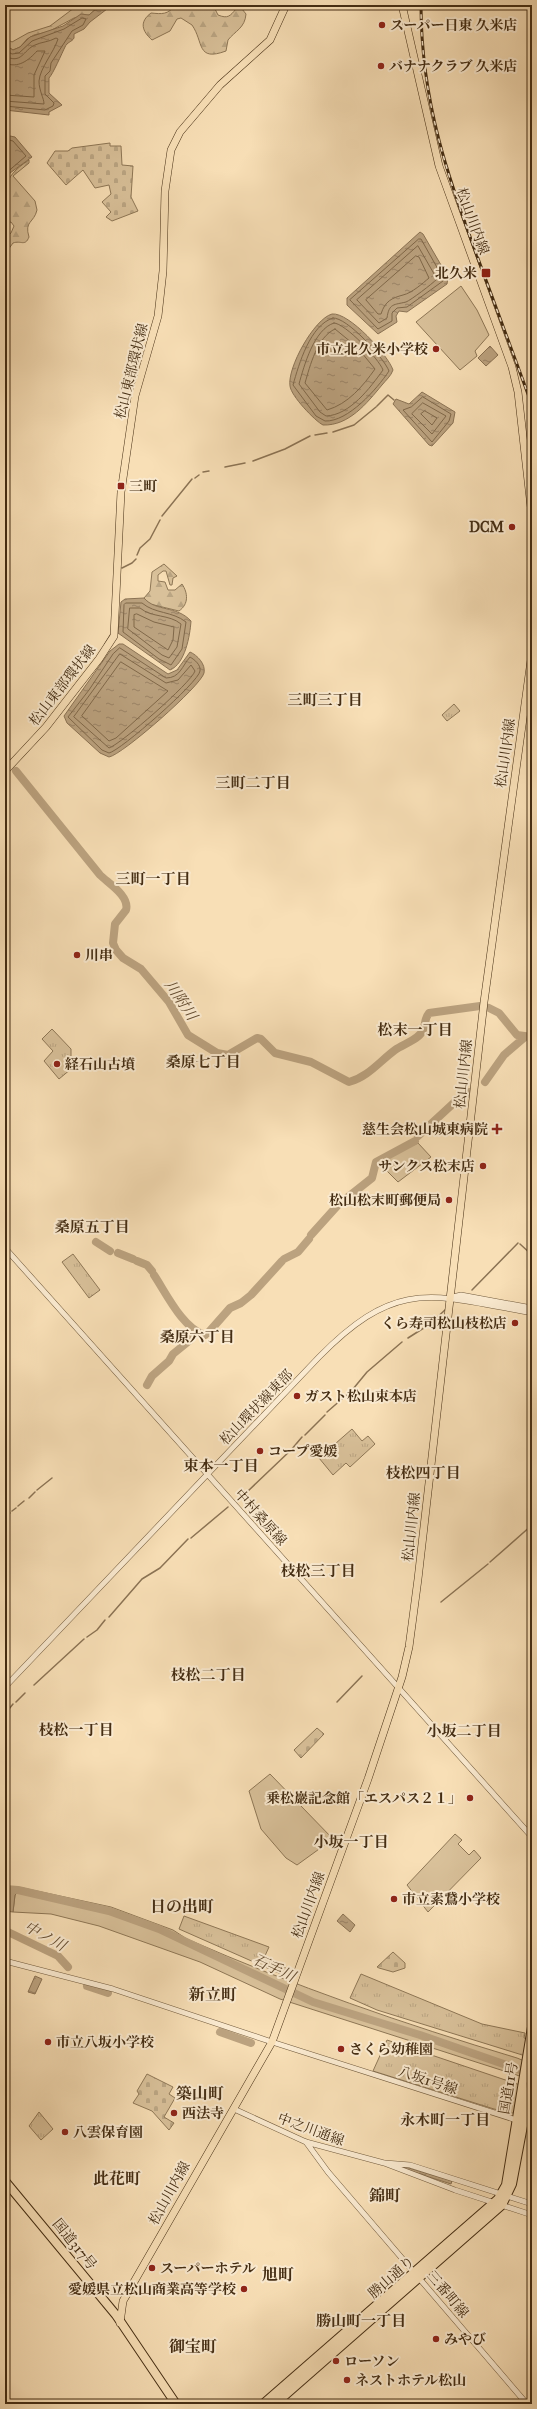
<svg xmlns="http://www.w3.org/2000/svg" width="537" height="2409" font-family="'IM FELL Great Primer','Noto Serif JP',serif">
  <defs>
    <pattern id="forest-firs" width="22" height="20" patternUnits="userSpaceOnUse"><rect width="22" height="20" fill="#d9c19a"/><path d="M5 1l3.5 6h-7zM16 11l3.5 6h-7z" fill="#bba684"/></pattern>
    <pattern id="cemetery-stones" width="16" height="16" patternUnits="userSpaceOnUse"><rect width="16" height="16" fill="#d9c19a"/><path d="M2 7V4a2 2 0 0 1 4 0v3zM10 15v-3a2 2 0 0 1 4 0v3z" fill="#bba684"/></pattern>
    <pattern id="park-tufts" width="24" height="20" patternUnits="userSpaceOnUse"><rect width="24" height="20" fill="#d9c19a"/><path d="M3 7l-1-3M5 7V3M7 7l1-3M15 17l-1-3M17 17v-4M19 17l1-3" fill="none" stroke="#bba684"/></pattern>
    <pattern id="water-ripples" width="26" height="14" patternUnits="userSpaceOnUse"><rect width="26" height="14" fill="#bba27f"/><path d="M2 4q2-2 4 0t4 0M15 11q2-2 4 0t4 0" fill="none" stroke="#9a8467"/></pattern>
  </defs>
  <rect width="100%" height="100%" fill="#f8dfb6"/>
  <filter id="stains"><feTurbulence type="fractalNoise" baseFrequency=".005" numOctaves="4"/><feColorMatrix values="0 0 0 0 .2 0 0 0 0 .09 0 0 0 0 .02 0 0 0 .5 -.17"/></filter>
  <radialGradient id="worn" r=".72"><stop offset=".6" stop-color="#630" stop-opacity="0"/><stop offset="1" stop-color="#630" stop-opacity=".3"/></radialGradient>
  <path fill="#d9c19a" stroke="#8e7756" d="M 461,286 L 477,310 L 489,335 L 475,351 L 477,356 L 460,370 L 416,322 Z
    M 418,1143 L 431,1157 L 398,1182 L 381,1165 C 384,1154 408,1148 418,1143 Z
    M 270,1774 L 333,1839 L 297,1865 L 286,1858 L 261,1829 L 249,1791 Z
    M 455,1834 L 462,1840 L 458,1844 L 469,1855 L 474,1850 L 481,1858 L 428,1912 L 407,1885 Z
    M 23,1888 L 111,1907 L 173,1930 L 187,1939 C 294,1986 404,2024 517,2058 L 532,2064 L 532,2080 L 280,1999 L 200,1962 L 99,1926 L 51,1914 L 13,1912 L 15,1895 L 18,1892 L 32,1893 Z"/>
  <path fill="url(#forest-firs)" stroke="#8e7756" d="M 78,5 L 112,5 L 107,9 L 104,7 L 97,8 L 89,15 L 74,18 L 48,32 L 34,35 L 27,39 L 20,47 L 13,50 L 5,45 L 5,38 L 12,42 L 28,33 L 50,26 Z
    M 175,5 L 213,5 L 218,15 C 228,19 230,16 236,9 L 242,9 L 246,14 C 245,28 235,31 228,40 L 226,51 C 196,62 204,42 192,25 L 181,18 L 177,19 L 170,31 L 152,40 C 142,31 139,22 151,13 C 162,14 168,15 175,5 Z
    M 29,160 L 29,163 L 13,176 L 35,201 L 37,210 C 34,223 24,221 29,237 C 25,247 21,240 13,243 L 5,254 L 5,238 L 11,233 L 14,226 L 11,222 L 5,223 C 5,190 0,179 29,160 Z
    M 164,564 L 177,576 L 173,578 L 172,585 L 170,585 L 166,571 L 163,571 L 158,575 L 158,581 L 165,582 L 168,590 L 175,590 L 182,584 C 188,593 189,604 179,611 L 150,604 L 144,598 L 150,591 L 152,572 Z"/>
  <path fill="url(#cemetery-stones)" stroke="#8e7756" d="M 110,143 L 110,146 L 121,146 L 122,165 L 133,166 L 131,197 L 138,211 L 112,221 L 106,217 L 111,212 L 102,202 L 111,194 L 109,185 L 95,188 L 83,170 L 66,185 L 47,163 L 55,151 L 68,151 L 72,148 Z
    M 317,1728 L 324,1734 L 301,1758 L 294,1750 Z
    M 393,1952 L 405,1963 L 405,1968 L 393,1972 L 379,1968 L 377,1967 Z
    M 147,2074 L 173,2087 L 169,2094 L 175,2098 L 164,2117 L 174,2123 L 169,2130 L 152,2111 L 133,2103 L 139,2094 L 137,2091 Z"/>
  <path fill="url(#park-tufts)" stroke="#8e7756" d="M 454,704 L 460,711 L 447,721 L 442,715 Z
    M 52,1029 L 71,1049 L 71,1069 L 59,1079 L 44,1061 L 53,1051 L 42,1039 Z
    M 73,1254 L 100,1290 L 89,1298 L 62,1262 Z
    M 352,1429 L 362,1441 L 368,1436 L 375,1444 L 350,1467 L 346,1463 L 333,1475 L 319,1458 Z
    M 184,1916 L 269,1947 L 264,1958 L 292,1971 L 290,1978 L 179,1929 Z
    M 361,1974 L 482,2024 L 525,2033 L 524,2038 L 532,2040 L 532,2058 L 377,2010 L 350,1998 Z
    M 387,2040 L 532,2089 L 532,2123 L 531,2117 L 494,2109 L 373,2071 Z
    M 39,2112 L 53,2129 L 41,2140 L 29,2126 Z"/>
  <path fill="url(#water-ripples)" stroke="#8b7354" d="M 104,7 L 107,9 L 90,22 L 84,29 L 74,34 L 74,38 C 72,42 67,42 65,47 C 62,53 53,74 49,78 L 49,93 L 62,105 L 49,112 L 49,115 L 5,110 L 5,45 L 13,50 L 20,47 L 30,37 L 63,26 L 81,14 L 89,15 L 97,8 Z
    M 5,135 L 15,137 L 32,157 L 10,173 L 5,182 Z
    M 420,232 L 423,234 L 448,277 L 447,284 L 407,312 L 399,311 L 396,316 L 397,322 L 378,334 L 347,305 L 347,298 Z
    M 332,314 C 349,312 388,355 393,370 C 391,376 386,380 382,385 C 367,403 349,426 323,425 C 315,421 291,396 290,386 C 287,368 314,319 332,314 Z
    M 490,346 L 498,355 L 486,366 L 478,358 Z
    M 422,392 L 455,412 L 453,423 L 432,446 L 429,445 L 393,404 L 396,399 L 409,404 Z
    M 144,598 C 156,612 176,605 191,621 C 190,636 185,664 170,670 L 118,633 L 121,602 L 125,599 Z
    M 119,644 L 123,644 L 168,674 L 177,670 L 190,652 C 197,655 206,664 204,673 C 201,686 122,755 109,757 L 100,753 L 67,723 L 64,716 L 110,651 Z
    M 5,1887 L 23,1888 L 33,1894 L 18,1892 L 15,1895 L 13,1912 L 5,1911 Z
    M 343,1914 L 355,1925 L 350,1932 L 337,1921 Z
    M 35,1976 L 42,1979 L 35,1994 L 28,1992 Z
    M 402,2166 L 452,2181 L 451,2184 L 401,2168 Z"/>
  <g fill="none" stroke-linecap="round" stroke-linejoin="round">
    <path stroke="#806849" stroke-width="1" d="M 5,50 L 12,54 L 19,53 L 32,41 L 64,29 L 82,18 L 86,19 L 83,25 L 72,31 L 51,63 L 50,71 L 45,76 L 45,94 L 54,103 L 53,106 L 45,110 L 5,106
      M 5,56 C 22,65 23,50 35,45 C 41,42 49,42 56,38 L 58,39 C 54,52 40,68 39,81 C 39,91 44,98 44,104 L 5,101
      M 5,63 C 18,69 29,60 37,51 L 45,51 L 34,75 L 34,97 L 5,95
      M 5,139 L 13,141 L 26,156 L 5,174
      M 419,239 L 421,239 L 443,278 L 443,281 L 407,307 L 397,308 L 392,313 L 392,321 L 378,329 L 350,300 Z
      M 418,246 L 437,279 C 432,284 411,300 406,302 C 394,305 389,303 387,318 L 379,323 L 357,300 Z
      M 416,256 L 419,257 L 429,278 C 423,283 412,293 403,295 C 392,298 385,301 381,314 L 378,314 L 366,300 Z
      M 333,318 C 347,317 384,358 389,371 C 377,389 348,422 325,421 L 316,416 L 293,385 C 299,364 310,325 333,318 Z
      M 334,323 C 345,323 379,359 383,370 C 370,388 350,415 326,416 L 320,412 L 299,384 C 304,366 314,329 334,323 Z
      M 335,329 L 357,347 L 375,369 C 363,386 348,404 327,410 L 305,383 C 310,366 317,337 335,329 Z
      M 423,397 L 451,414 L 449,421 L 432,442 L 403,410 L 411,407 Z
      M 423,403 L 446,416 L 432,434 L 412,414 Z
      M 425,411 L 437,418 L 432,425 L 421,414 Z
      M 126,603 L 142,603 C 155,614 172,611 186,622 L 182,649 L 171,665 L 159,659 L 123,632 L 124,605 Z
      M 130,608 L 140,608 C 152,618 169,614 181,624 L 177,647 L 169,658 L 162,655 L 128,629 Z
      M 137,614 L 154,622 L 174,627 L 173,640 L 168,650 L 134,627 L 134,615 Z
      M 120,648 L 166,678 C 180,678 182,666 190,657 C 195,660 201,665 200,671 C 199,682 120,751 109,753 L 102,750 L 68,717 L 89,690 L 113,654 Z
      M 120,654 L 166,683 L 178,680 L 191,665 L 195,671 C 191,683 121,744 109,748 L 74,717 Z
      M 121,662 L 168,691 L 116,738 L 109,741 L 82,716 Z"/>
    <path stroke="#8b7354" stroke-width="1.5" d="M 377,406 L 388,395 L 394,400
      M 333,432 L 354,425 L 376,407
      M 315,435 L 327,433
      M 253,461 L 285,449 L 310,436
      M 225,467 L 245,463
      M 203,472 L 209,471
      M 195,478 L 199,475
      M 162,516 L 192,479
      M 137,555 L 140,548 L 150,539 L 160,520
      M 122,568 L 132,563 L 136,559
      M 105,644 L 111,634
      M 520,1244 L 532,1255
      M 472,1290 L 518,1243
      M 408,1338 L 430,1324 L 446,1309
      M 353,1389 L 367,1372 L 402,1342
      M 327,1412 L 350,1392
      M 305,1435 L 325,1415
      M 37,1490 L 52,1478
      M 247,1492 L 291,1450 L 302,1437
      M 29,1498 L 35,1492
      M 238,1499 L 244,1494
      M 18,1506 L 24,1501
      M 12,1511 L 16,1508
      M 6,1516 L 10,1513
      M 191,1538 L 228,1507
      M 490,1562 L 532,1525
      M 441,1602 L 488,1564
      M 109,1617 L 142,1579 L 160,1568 L 188,1539
      M 87,1637 L 97,1630 L 105,1620
      M 34,1685 L 84,1639
      M 16,1702 L 25,1693
      M 337,1702 L 362,1676
      M 5,1714 L 13,1704"/>
    <path stroke="#bba27f" stroke-width="8" d="M 16,771 L 100,875 C 108,883 130,896 126,910 L 115,924 L 113,943 L 116,950 L 123,958 L 141,969 L 169,1002 L 188,1035 L 217,1053 L 228,1055 L 257,1038 L 261,1039 L 275,1053 L 311,1062 L 349,1082 C 368,1077 380,1061 395,1050 C 403,1044 419,1040 423,1030 C 426,1024 424,1019 429,1013 L 480,1006
      M 489,1008 L 499,1013 L 517,1035 L 532,1037
      M 485,1082 L 504,1055 L 525,1037
      M 418,1136 L 457,1100 L 470,1092
      M 311,1235 L 338,1205 L 372,1178 L 376,1162 L 415,1141
      M 96,1242 L 110,1251
      M 118,1253 L 133,1259
      M 284,1259 L 298,1252 L 309,1239
      M 137,1261 L 147,1265 L 152,1271
      M 154,1275 C 166,1293 183,1329 205,1335
      M 208,1333 L 230,1308 L 241,1303 L 251,1295 L 282,1261
      M 147,1385 L 152,1376 L 169,1361 L 173,1354 L 189,1341 L 196,1333
      M 5,1889 L 18,1890 L 109,1911 L 159,1929 L 313,2002 L 420,2035 L 532,2074
      M 6,1931 L 58,1956 L 68,1967
      M 87,1986 L 108,1993
      M 220,2032 L 251,2043"/>
    <g stroke="#715a3c" stroke-width="6">
      <path id="minor" d="M 5,1248 L 532,1837
        M 453,1297 L 461,1295 L 532,1308
        M 5,1687 L 319,1357 C 398,1277 432,1295 532,1313
        M 5,1961 L 113,1989 L 272,2042 L 532,2125
        M 234,2109 L 306,2142 L 384,2163 L 455,2190 L 532,2215
        M 306,2142 L 328,2172 L 527,2404
        M 385,2163 L 410,2165 L 532,2204"/>
    </g>
    <g stroke="#442d13" stroke-width="8">
      <path id="major" d="M 402,5 L 439,166 L 512,367 L 518,392 L 532,516
        M 5,771 L 46,727 L 99,659 L 114,636 L 121,492 L 135,396 L 158,316 L 163,271 L 165,191 L 171,150 L 180,132 L 220,85 L 270,40 L 286,5
        M 120,2323 L 123,2301 L 272,2042 L 368,1779 L 402,1677 L 409,1647 L 418,1579 L 484,1002 L 532,653"/>
    </g>
    <g stroke="#442d13" stroke-width="10">
      <path id="highway" d="M 5,2181 L 116,2315 L 176,2404
        M 263,2404 L 498,2199 L 506,2185 L 532,2027
        M 275,2404 L 502,2205 L 512,2184 L 532,2078"/>
    </g>
    <use href="#minor" stroke="#faead0" stroke-width="5"/>
    <use href="#major" stroke="#f8dfb6" stroke-width="7"/>
    <use href="#highway" stroke="#f8dfb6" stroke-width="8"/>
    <g stroke="#442d13" stroke-width="3">
      <path id="rail" d="M 421,5 C 421,103 449,181 483,272 C 499,316 516,361 532,405"/>
    </g>
    <use href="#rail" stroke="#faead0" stroke-width="1.5" stroke-dasharray="4.5" stroke-linecap="butt"/>
  </g>
  <g fill="#8f2418" stroke="#faead0" stroke-width="1.5">
    <circle cx="382" cy="25" r="4"/>
    <circle cx="381" cy="66" r="4"/>
    <rect x="481" y="268" width="10" height="10" rx="2"/>
    <circle cx="436" cy="349" r="4"/>
    <rect x="117" y="482" width="8" height="8" rx="2"/>
    <circle cx="512" cy="527" r="4"/>
    <circle cx="77" cy="955" r="4"/>
    <circle cx="57" cy="1064" r="4"/>
    <path d="M495 1123h4v4h4v4h-4v4h-4v-4h-4v-4h4z"/>
    <circle cx="483" cy="1166" r="4"/>
    <circle cx="449" cy="1200" r="4"/>
    <circle cx="515" cy="1323" r="4"/>
    <circle cx="297" cy="1396" r="4"/>
    <circle cx="260" cy="1451" r="4"/>
    <circle cx="470" cy="1798" r="4"/>
    <circle cx="394" cy="1899" r="4"/>
    <circle cx="48" cy="2042" r="4"/>
    <circle cx="341" cy="2049" r="4"/>
    <circle cx="174" cy="2113" r="4"/>
    <circle cx="65" cy="2132" r="4"/>
    <circle cx="152" cy="2268" r="4"/>
    <circle cx="244" cy="2289" r="4"/>
    <circle cx="436" cy="2339" r="4"/>
    <circle cx="336" cy="2361" r="4"/>
    <circle cx="347" cy="2380" r="4"/>
  </g>
  <g text-anchor="middle" stroke-width="4" stroke-linejoin="round" paint-order="stroke">
    <g font-size="14" font-weight="bold" fill="#442d13" stroke="#faead0" text-anchor="start">
      <text x="390" y="30">スーパー日東 久米店</text>
      <text x="389" y="71">バナナクラブ 久米店</text>
      <text x="477" y="278" text-anchor="end">北久米</text>
      <text x="428" y="354" text-anchor="end">市立北久米小学校</text>
      <text x="129" y="491">三町</text>
      <text x="504" y="532" text-anchor="end">DCM</text>
      <text x="85" y="960">川串</text>
      <text x="65" y="1069">経石山古墳</text>
      <text x="488" y="1134" text-anchor="end">慈生会松山城東病院</text>
      <text x="475" y="1171" text-anchor="end">サンクス松末店</text>
      <text x="441" y="1205" text-anchor="end">松山松末町郵便局</text>
      <text x="507" y="1328" text-anchor="end">くら寿司松山枝松店</text>
      <text x="305" y="1401">ガスト松山束本店</text>
      <text x="268" y="1456">コープ愛媛</text>
      <text x="462" y="1803" text-anchor="end">乗松巖記念館「エスパス２１」</text>
      <text x="402" y="1904">市立素鵞小学校</text>
      <text x="56" y="2047">市立八坂小学校</text>
      <text x="349" y="2054">さくら幼稚園</text>
      <text x="182" y="2118">西法寺</text>
      <text x="73" y="2137">八雲保育園</text>
      <text x="160" y="2273">スーパーホテル</text>
      <text x="236" y="2294" text-anchor="end">愛媛県立松山商業高等学校</text>
      <text x="444" y="2344">みやび</text>
      <text x="344" y="2366">ローソン</text>
      <text x="355" y="2385">ネストホテル松山</text>
    </g>
    <g font-size="14" fill="#442d13" stroke="#faead0">
      <text transform="translate(473 221) rotate(70)" y="5">松山川内線</text>
      <text transform="translate(131 371) rotate(-76)" y="5">松山東部環状線</text>
      <text transform="translate(62 685) rotate(-52)" y="5">松山東部環状線</text>
      <text transform="translate(505 753) rotate(-82)" y="5">松山川内線</text>
      <text transform="translate(463 1074) rotate(-84)" y="5">松山川内線</text>
      <text transform="translate(256 1407) rotate(-46)" y="5">松山環状線東部</text>
      <text transform="translate(261 1517) rotate(48)" y="5">中村桑原線</text>
      <text transform="translate(411 1527) rotate(-84)" y="5">松山川内線</text>
      <text transform="translate(308 1905) rotate(-70)" y="5">松山川内線</text>
      <text transform="translate(428 2080) rotate(18)" y="5">八坂1号線</text>
      <text transform="translate(508 2088) rotate(-80)" y="5">国道11号</text>
      <text transform="translate(311 2129) rotate(20)" y="5">中之川通線</text>
      <text transform="translate(169 2193) rotate(-61)" y="5">松山川内線</text>
      <text transform="translate(75 2244) rotate(51)" y="5">国道317号</text>
      <text transform="translate(391 2277) rotate(-41)" y="5">勝山通り</text>
      <text transform="translate(448 2294) rotate(50)" y="5">三番町線</text>
    </g>
    <g font-size="15" font-weight="bold" fill="#442d13" stroke="#faead0">
      <text x="325" y="705">三町三丁目</text>
      <text x="253" y="788">三町二丁目</text>
      <text x="153" y="884">三町一丁目</text>
      <text x="415" y="1035">松末一丁目</text>
      <text x="203" y="1067">桑原七丁目</text>
      <text x="92" y="1232">桑原五丁目</text>
      <text x="197" y="1342">桑原六丁目</text>
      <text x="221" y="1471">束本一丁目</text>
      <text x="423" y="1478">枝松四丁目</text>
      <text x="318" y="1576">枝松三丁目</text>
      <text x="208" y="1680">枝松二丁目</text>
      <text x="76" y="1735">枝松一丁目</text>
      <text x="464" y="1736">小坂二丁目</text>
      <text x="351" y="1847">小坂一丁目</text>
      <text x="445" y="2125">永木町一丁目</text>
      <text x="361" y="2326">勝山町一丁目</text>
    </g>
    <g font-size="15" font-style="italic" fill="#624a2e" stroke="#faead0">
      <text transform="translate(181 1000) rotate(56)" y="5">川附川</text>
      <text transform="translate(45 1936) rotate(29)" y="5">中ノ川</text>
      <text transform="translate(274 1968) rotate(25)" y="5">石手川</text>
    </g>
    <g font-size="16" font-weight="bold" fill="#442d13" stroke="#faead0">
      <text x="182" y="1912">日の出町</text>
      <text x="213" y="2000">新立町</text>
      <text x="200" y="2099">築山町</text>
      <text x="117" y="2184">此花町</text>
      <text x="385" y="2201">錦町</text>
      <text x="278" y="2280">旭町</text>
      <text x="193" y="2352">御宝町</text>
    </g>
  </g>
  <rect width="537" height="2409" fill="none" stroke="#f8dfb6" stroke-width="20"/>
  <rect x="6" y="6" width="525" height="2397" fill="none" stroke="#442d13" stroke-width="2"/>
  <rect x="10" y="10" width="517" height="2389" fill="none" stroke="#442d13"/>
  <rect width="100%" height="100%" filter="url(#stains)"/>
  <rect width="100%" height="100%" fill="url(#worn)"/>
</svg>
